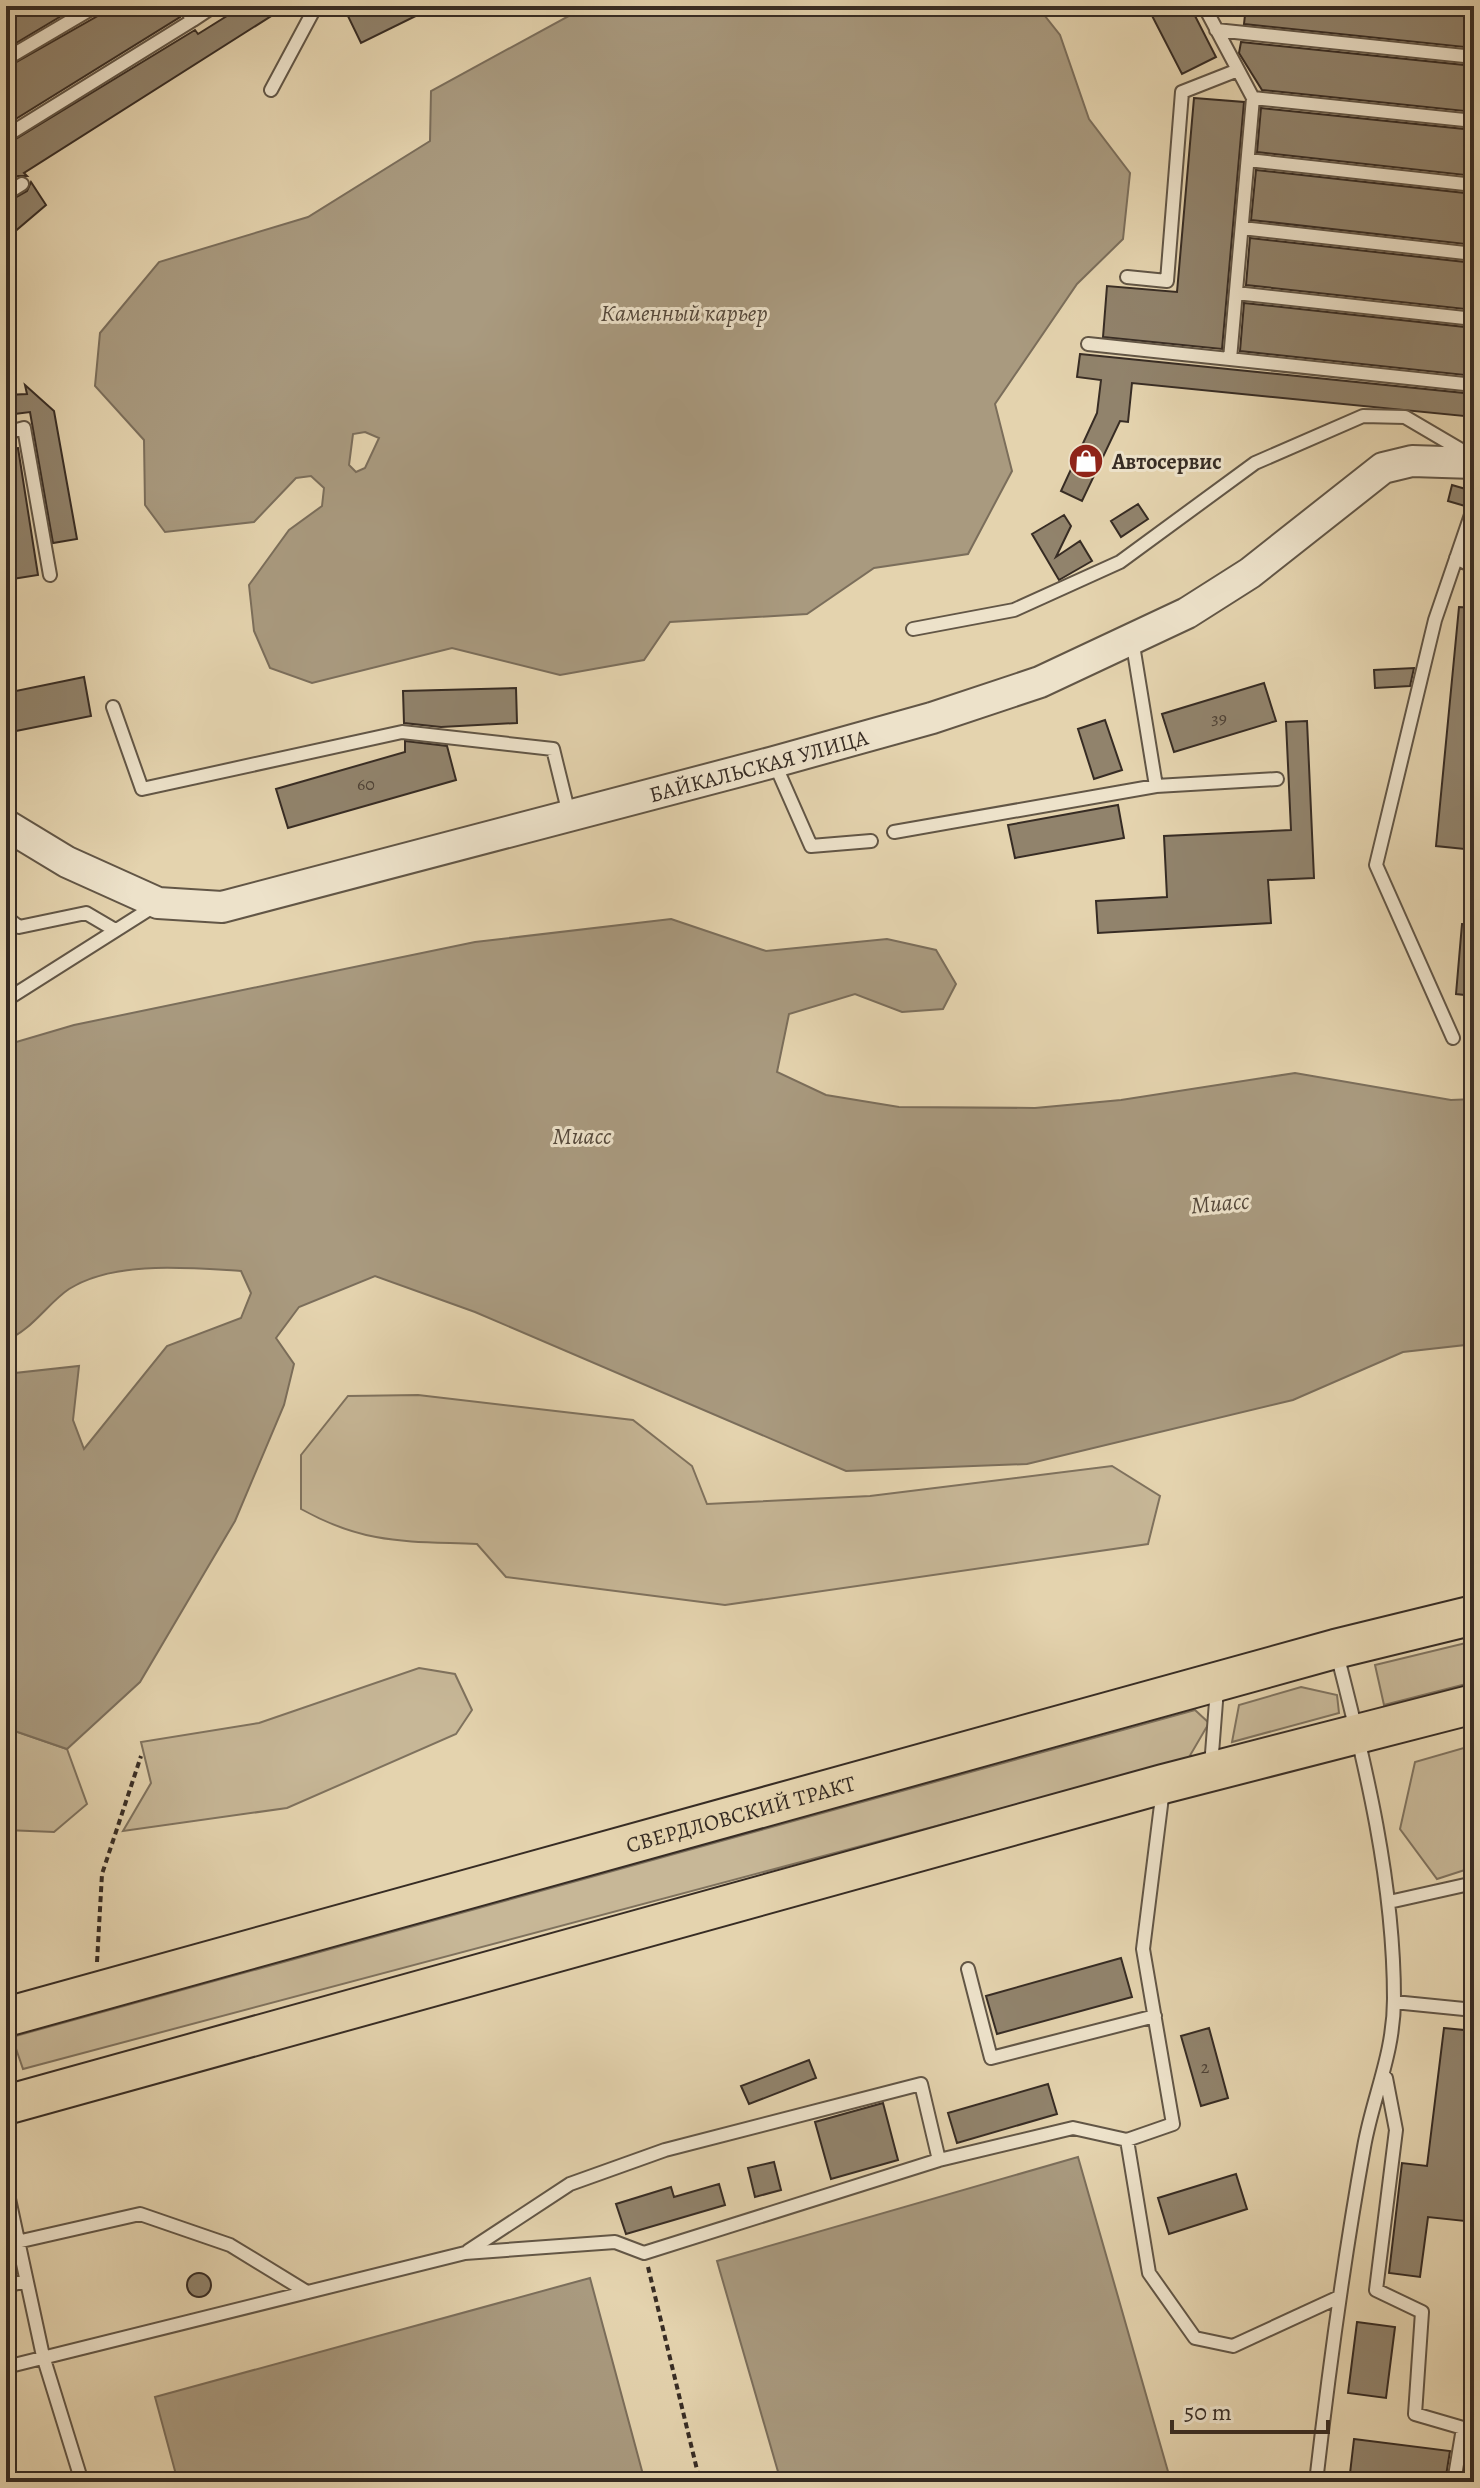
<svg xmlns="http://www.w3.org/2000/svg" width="1480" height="2488" font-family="Alegreya,serif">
  <rect width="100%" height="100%" fill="#e4d3ae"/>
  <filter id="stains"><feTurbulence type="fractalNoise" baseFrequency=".0025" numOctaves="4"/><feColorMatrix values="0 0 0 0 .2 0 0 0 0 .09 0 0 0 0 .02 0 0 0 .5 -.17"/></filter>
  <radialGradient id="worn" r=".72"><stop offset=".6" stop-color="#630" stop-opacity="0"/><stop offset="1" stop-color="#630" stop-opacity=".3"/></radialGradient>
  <path fill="#c7b797" stroke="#7f725e" stroke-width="2" d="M 418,1395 L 633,1420 L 692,1466 L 707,1504 L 870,1496 L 1112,1466 L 1160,1496 L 1148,1544 L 725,1605 L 506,1577 L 477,1544 C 406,1541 366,1545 301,1509 L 301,1455 L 348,1396 Z
    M 1474,1641 L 1474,1682 L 1384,1705 L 1375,1665 Z
    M 419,1668 L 455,1674 L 472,1710 L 456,1734 L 287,1808 L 123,1831 L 151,1783 L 141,1742 L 259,1723 Z
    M 1301,1687 L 1337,1695 L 1339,1713 L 1232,1742 L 1239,1705 Z
    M 1195,1710 L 1209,1723 L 1188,1759 L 23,2069 L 12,2037 Z
    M 6,1728 L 67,1749 L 87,1804 L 54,1832 L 6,1830 Z
    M 1474,1745 L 1474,1867 L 1437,1879 L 1400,1829 L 1415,1762 Z"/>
  <path fill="#a99a7f" stroke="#7b6e5b" stroke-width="2" fill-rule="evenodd" d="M 587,6 L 1037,6 L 1060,35 L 1089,119 L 1130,173 L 1123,239 L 1077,284 L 995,404 L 1012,471 L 968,554 L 874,568 L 807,614 L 670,622 L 644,660 L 560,675 L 452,648 L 312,683 L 270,668 L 254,631 L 249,585 L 289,530 L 322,506 L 324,488 L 311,476 L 296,478 L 254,522 L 165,532 L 145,505 L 144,440 L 95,386 L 100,333 L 159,262 L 308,217 L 430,141 L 431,91 ZM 365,432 L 379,438 L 365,468 L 356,472 L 349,465 L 353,434 Z
    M 671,919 L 766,951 L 887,939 L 936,950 L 956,984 L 943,1009 L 902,1012 L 855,994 L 789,1014 L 777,1072 L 826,1095 L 899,1107 L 1035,1108 L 1121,1100 L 1295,1073 L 1451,1100 L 1474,1099 L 1474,1344 L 1403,1352 L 1293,1400 L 1027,1464 L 846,1471 L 475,1312 L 375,1276 L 299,1307 L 276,1338 L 294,1364 L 284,1405 L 235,1521 L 140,1682 L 67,1749 L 6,1728 L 6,1374 L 79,1366 L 73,1420 L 84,1449 L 167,1346 L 241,1318 L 251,1293 L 241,1271 C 190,1268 115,1260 69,1289 C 48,1303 30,1332 6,1340 L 6,1045 L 74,1025 L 475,942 Z
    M 1078,2157 L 1171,2482 L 781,2482 L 717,2261 Z
    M 590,2278 L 645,2482 L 178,2482 L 155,2397 Z"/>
  <path fill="#91836c" stroke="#372c24" stroke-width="2" d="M 32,6 L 78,6 L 6,49 L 6,21 Z
    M 105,6 L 175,6 L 180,17 L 6,125 L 6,68 L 101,14 Z
    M 243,6 L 287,6 L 24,173 L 27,176 L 18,176 L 6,183 L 6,145 L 195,30 L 198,34 Z
    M 357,6 L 436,6 L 361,43 L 346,12 Z
    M 1147,6 L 1190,6 L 1216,57 L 1182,74 Z
    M 1246,6 L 1474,6 L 1474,48 L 1244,24 Z
    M 1241,42 L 1474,66 L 1474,112 L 1262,90 L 1239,53 Z
    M 1194,98 L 1244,102 L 1222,349 L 1103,337 L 1107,286 L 1177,292 Z
    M 1261,108 L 1474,130 L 1474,176 L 1257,152 Z
    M 1256,170 L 1474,194 L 1474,245 L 1251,220 Z
    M 31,182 L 46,205 L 6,239 L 6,203 L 27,191 Z
    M 1250,238 L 1474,263 L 1474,310 L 1246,285 Z
    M 1244,303 L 1474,328 L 1474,376 L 1240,351 Z
    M 1080,354 L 1474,394 L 1474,417 L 1132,383 L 1128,422 L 1120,421 L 1082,501 L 1061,491 L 1097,413 L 1101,380 L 1077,377 Z
    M 25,385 L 54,411 L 77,539 L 53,543 L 30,412 L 6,415 L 6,395 L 27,394 Z
    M 18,448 L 38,575 L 6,580 L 6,449 Z
    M 1452,485 L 1469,490 L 1465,506 L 1448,501 Z
    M 1138,504 L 1148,519 L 1121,537 L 1111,521 Z
    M 1064,515 L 1071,526 L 1056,557 L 1080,541 L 1092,561 L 1059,580 L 1032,534 Z
    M 1459,607 L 1474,608 L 1474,850 L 1436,846 Z
    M 1414,668 L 1410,686 L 1375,688 L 1374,670 Z
    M 84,677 L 91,716 L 6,733 L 6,693 Z
    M 1264,683 L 1276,721 L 1174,752 L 1162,714 Z
    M 516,688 L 517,723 L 441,727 L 404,723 L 403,691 Z
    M 1105,720 L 1122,770 L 1094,779 L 1078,729 Z
    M 1307,721 L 1314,878 L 1268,880 L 1271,923 L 1098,933 L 1096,901 L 1167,897 L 1164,836 L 1291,830 L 1286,722 Z
    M 405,741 L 447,746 L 456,780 L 288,828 L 276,789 L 405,752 Z
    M 1118,805 L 1124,838 L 1015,858 L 1008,825 Z
    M 1462,924 L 1474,925 L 1474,996 L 1456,994 Z
    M 1121,1958 L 1132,1997 L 997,2034 L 986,1996 Z
    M 1209,2028 L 1228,2098 L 1201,2106 L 1181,2036 Z
    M 1444,2028 L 1474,2031 L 1474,2127 L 1469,2171 L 1474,2172 L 1474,2222 L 1428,2217 L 1420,2277 L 1389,2273 L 1402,2163 L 1427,2166 Z
    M 809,2060 L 816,2078 L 749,2104 L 741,2086 Z
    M 1048,2084 L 1057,2114 L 957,2143 L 948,2113 Z
    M 883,2103 L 898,2160 L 831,2179 L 815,2122 Z
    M 774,2162 L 781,2190 L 755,2197 L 748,2168 Z
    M 1236,2174 L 1247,2209 L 1169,2234 L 1158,2198 Z
    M 719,2184 L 725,2205 L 626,2234 L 616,2204 L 671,2187 L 674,2197 Z
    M187 2285a12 12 0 1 1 24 0a12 12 0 1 1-24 0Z
    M 1357,2322 L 1395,2327 L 1386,2398 L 1348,2393 Z
    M 1354,2439 L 1450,2451 L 1445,2482 L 1349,2482 Z"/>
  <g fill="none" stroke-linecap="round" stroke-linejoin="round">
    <g stroke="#625646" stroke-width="16">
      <path id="service" d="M 1204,6 L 1253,98 L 1230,359
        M 331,9 L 336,6
        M 193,20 L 214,6
        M 1216,30 L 1474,57
        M 6,59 L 96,6
        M 271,90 L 316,6
        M 1253,98 L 1474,121
        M 6,136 L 193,20 L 184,6
        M 1248,160 L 1474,185
        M 6,194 L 22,184
        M 1242,228 L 1474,254
        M 1127,277 L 1167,281 L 1182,92 L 1238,70
        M 1236,293 L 1474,319
        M 1088,344 L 1474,385
        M 6,433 L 24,428 L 50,575
        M 1456,558 L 1474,567
        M 913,629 L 1014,610 L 1120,562 L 1255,463 L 1363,416 L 1405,417 L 1468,454
        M 1132,639 L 1156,786
        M 113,707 L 142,789 L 402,732 L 553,749 L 569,814
        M 774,762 L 811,846 L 871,841
        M 894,832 L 1156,786 L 1277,779
        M 6,917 L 19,927 L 86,913 L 115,930
        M 6,1000 L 156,905
        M 1453,1038 L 1376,865 L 1435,620 L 1474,506
        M 1211,1766 L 1217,1689
        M 1389,1902 L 1474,1883
        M 968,1969 L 991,2058 L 1155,2016
        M 1394,2002 L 1474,2010
        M 1386,2078 L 1396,2130 L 1376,2290 L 1422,2312 L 1415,2414 L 1463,2428 L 1454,2482
        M 1127,2140 L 1149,2273 L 1195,2338 L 1233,2346 L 1337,2298
        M 6,2185 L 43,2356 L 82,2482
        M 17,2242 L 140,2214 L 230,2245 L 307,2292
        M 468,2251 L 570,2184 L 665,2150 L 921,2084 L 939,2160
        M 6,2286 L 26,2281
        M 6,2367 L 465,2253 L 615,2242 L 644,2253 L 939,2160 L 1073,2128 L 1127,2140 L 1173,2124 L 1143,1949 L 1163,1789
        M 1316,2482 C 1329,2369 1344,2258 1364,2147 C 1373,2096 1394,2054 1394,1999 C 1394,1883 1366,1766 1337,1654"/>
    </g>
    <g stroke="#625646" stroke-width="34">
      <g id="tertiary">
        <path id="s1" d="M 6,825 L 67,862 L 158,903 L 222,907 L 774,762 L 932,718 L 1040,682 L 1187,613 L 1250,573 L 1383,468 L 1412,461 L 1474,463"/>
      </g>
    </g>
    <g stroke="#372c24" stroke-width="42">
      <g id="primary">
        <path id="s2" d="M 6,2017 L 1335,1649 L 1474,1615"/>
        <path d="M 6,2105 L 1163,1784 L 1474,1704"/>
      </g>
    </g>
    <path stroke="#372c24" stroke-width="4" stroke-dasharray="6 4" stroke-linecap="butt" d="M 97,1962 L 102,1874 L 141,1756
      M 648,2267 L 700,2482"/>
    <use href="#service" stroke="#ede2ca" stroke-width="12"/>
    <use href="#tertiary" stroke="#ede2ca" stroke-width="30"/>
    <use href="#primary" stroke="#e4d3ae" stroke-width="38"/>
  </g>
  <defs>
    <g id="shop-disc" transform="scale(1.8)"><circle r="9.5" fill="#8f2418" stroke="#ede2ca"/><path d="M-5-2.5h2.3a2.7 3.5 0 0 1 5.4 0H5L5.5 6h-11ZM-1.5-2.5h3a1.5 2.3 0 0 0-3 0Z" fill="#fff"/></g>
  </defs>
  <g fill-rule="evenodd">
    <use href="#shop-disc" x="1086" y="461"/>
  </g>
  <g text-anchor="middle" stroke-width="6" stroke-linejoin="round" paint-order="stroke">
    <g font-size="18" fill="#4e4236">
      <text x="1219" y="724">39</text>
      <text x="366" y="790">60</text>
      <text x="1205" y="2073">2</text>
    </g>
    <g font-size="22" font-weight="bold" fill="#372c24" stroke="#ede2ca" text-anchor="start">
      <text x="1112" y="469">Автосервис</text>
    </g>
    <g font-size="22" fill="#372c24" stroke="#ede2ca">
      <text dy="8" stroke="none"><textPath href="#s1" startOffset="790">БАЙКАЛЬСКАЯ УЛИЦА</textPath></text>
      <text dy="8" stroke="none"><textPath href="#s2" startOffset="762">СВЕРДЛОВСКИЙ ТРАКТ</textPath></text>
    </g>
    <g font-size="24" font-style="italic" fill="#54483b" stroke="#ede2ca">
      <text x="684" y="321">Каменный карьер</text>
      <text x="582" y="1144">Миасс</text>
      <text transform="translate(1220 1203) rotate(-5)" y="8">Миасс</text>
    </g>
  </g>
  <rect width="1480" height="2488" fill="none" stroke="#e4d3ae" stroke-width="32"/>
  <rect x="8" y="8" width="1464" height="2472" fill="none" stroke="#372c24" stroke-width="4"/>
  <rect x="16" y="16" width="1448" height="2456" fill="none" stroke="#372c24" stroke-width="2"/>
  <path d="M1172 2420v12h156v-12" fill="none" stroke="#372c24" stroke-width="4"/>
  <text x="1184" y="2420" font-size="24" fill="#372c24" stroke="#ede2ca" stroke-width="6" paint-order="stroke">50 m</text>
  <rect width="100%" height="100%" filter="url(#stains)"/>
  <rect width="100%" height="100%" fill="url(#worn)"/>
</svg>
